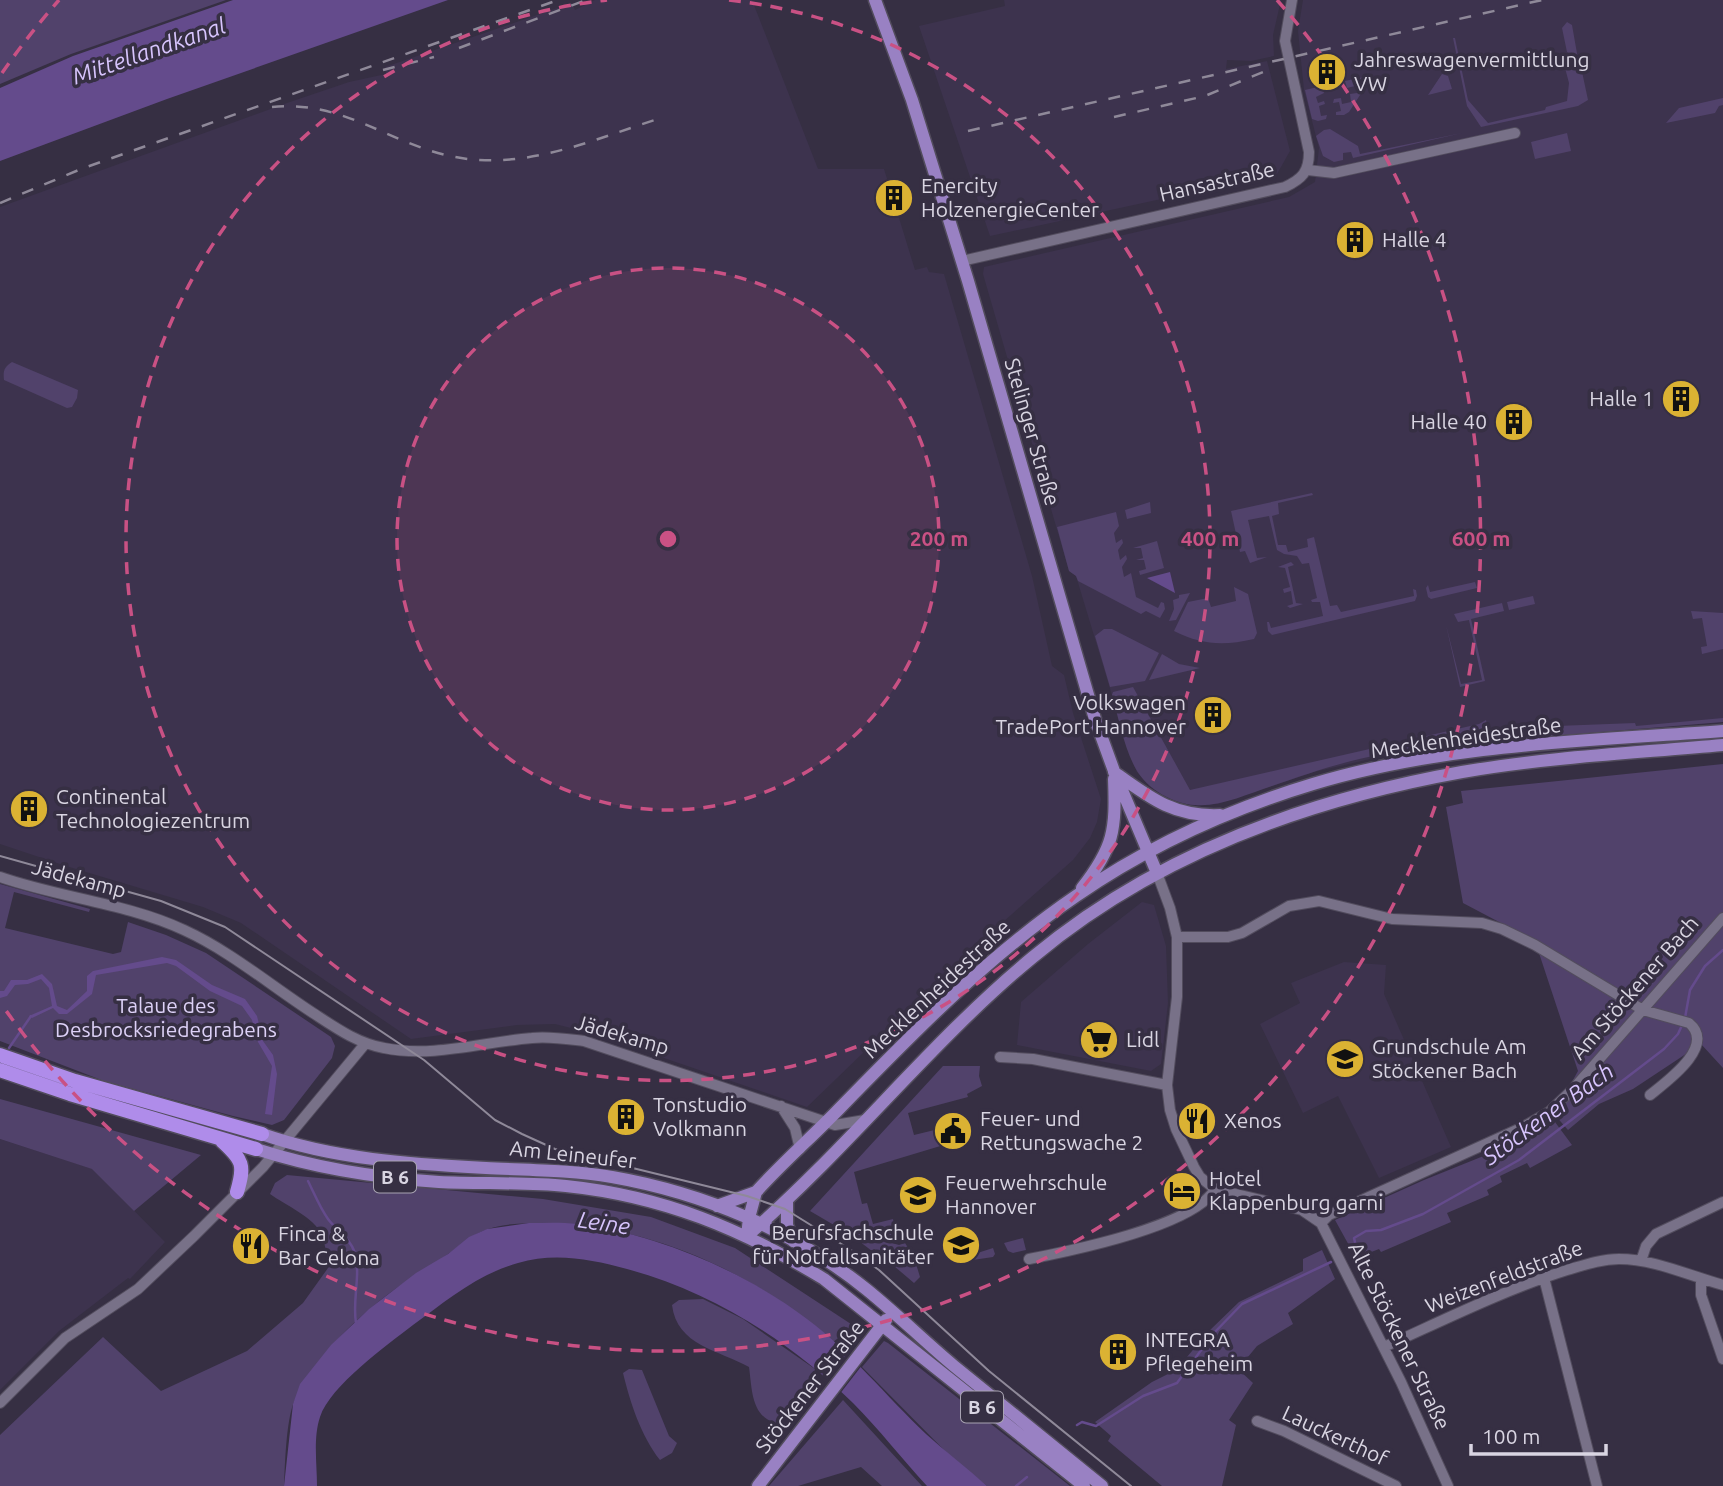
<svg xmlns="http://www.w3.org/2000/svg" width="1723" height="1486" font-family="Ubuntu,sans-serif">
  <rect width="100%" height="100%" fill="#362f43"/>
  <path fill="#3d334e" d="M 595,0 L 752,0 L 818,169 L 884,169 L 915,270 L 927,267 L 929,272 L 944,274 L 1032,576 L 1052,666 L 1064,675 L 1073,713 L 1101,799 L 1097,822 L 1090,838 L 1073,860 L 951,968 L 807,1107 L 591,1033 L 555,1024 L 517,1025 L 411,1039 L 241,923 L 203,907 L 66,866 L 0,844 L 0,207 L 287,103 L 349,82 L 386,74 L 385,67 L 572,3 L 575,10 Z
    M 1004,0 L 1281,0 L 1273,35 L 1274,56 L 1251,61 L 1227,60 L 1226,69 L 1267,61 L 1290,151 L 1277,174 L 990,236 L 919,26 L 1005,6 Z
    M 1303,0 L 1723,0 L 1723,722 L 1539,737 L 1427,751 L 1409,750 L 1314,772 L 1218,804 L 1192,805 L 1176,801 L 1149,786 L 1137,772 L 1131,758 L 1076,576 L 1069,571 L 983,274 L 984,267 L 1289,197 L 1315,182 L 1319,148 L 1304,90 L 1298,31 Z
    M 1142,902 L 1154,905 L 1166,946 L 1168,1003 L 1161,1064 L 1151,1071 L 1017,1045 L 1021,1002 L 1088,944 Z
    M 1344,962 L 1386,965 L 1384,994 L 1451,1147 L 1379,1178 L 1338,1096 L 1303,1113 L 1260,1024 L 1300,1003 L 1291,983 Z
    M 0,1139 L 93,1169 L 165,1242 L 130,1279 L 128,1278 L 59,1331 L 0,1390 Z"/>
  <path fill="#51426b" d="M 0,0 L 226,0 L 71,54 L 0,84 Z
    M 1567,22 L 1572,25 L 1578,59 L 1567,52 L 1562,28 Z
    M 1453,38 L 1455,38 L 1468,100 L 1488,123 L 1545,110 L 1546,107 L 1567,101 L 1569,83 L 1565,68 L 1581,67 L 1588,100 L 1578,106 L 1481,127 L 1467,106 Z
    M 1442,74 L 1448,76 L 1452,89 L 1428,95 Z
    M 1373,75 L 1349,112 L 1344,115 L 1336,115 L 1336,112 L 1341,111 L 1339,102 L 1333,103 L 1334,99 L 1341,98 L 1342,104 L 1351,102 L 1350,94 L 1357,93 L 1355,86 L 1347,88 L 1345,81 Z
    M 1322,86 L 1324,93 L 1316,97 L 1318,103 L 1324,101 L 1325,104 L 1319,106 L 1321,116 L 1327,115 L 1326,119 L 1318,121 L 1312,119 L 1305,90 Z
    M 1723,98 L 1723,105 L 1719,106 L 1715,113 L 1666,123 L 1679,108 Z
    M 1330,129 L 1358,146 L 1360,154 L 1462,133 L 1353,158 L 1351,152 L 1343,153 L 1343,160 L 1334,162 L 1323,156 L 1316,136 L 1324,130 Z
    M 1567,133 L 1571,151 L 1535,159 L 1531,142 Z
    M 12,362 L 78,390 L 77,398 L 72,407 L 67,408 L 4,380 C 3,371 4,367 12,362 Z
    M 1312,493 L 1313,495 L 1278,503 L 1279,514 L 1272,516 L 1278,545 L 1286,545 L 1288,552 L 1308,547 L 1307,539 L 1314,537 L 1330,606 L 1337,605 L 1341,612 L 1414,596 L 1413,589 L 1416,590 L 1417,596 L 1415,601 L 1272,635 L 1268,631 L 1267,622 L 1269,622 L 1271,628 L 1323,616 L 1320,602 L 1312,602 L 1311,600 L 1317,598 L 1309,563 L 1302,564 L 1297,556 L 1284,554 L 1277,550 L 1269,516 L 1248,520 L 1257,558 L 1267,557 L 1250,563 L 1245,551 L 1240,552 L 1231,511 Z
    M 1150,502 L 1151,513 L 1127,519 L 1125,510 Z
    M 1116,512 L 1119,526 L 1114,533 L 1116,543 L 1122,539 L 1123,543 L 1118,550 L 1120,560 L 1126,555 L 1127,559 L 1122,567 L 1124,577 L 1131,573 L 1136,597 L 1158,608 L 1161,602 L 1164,603 L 1165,609 L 1160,618 L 1146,611 L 1141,614 L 1078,581 L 1076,576 L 1069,571 L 1057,527 Z
    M 1157,541 L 1164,568 L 1140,575 L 1139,571 L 1146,569 L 1144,560 L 1136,560 L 1143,558 L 1141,548 L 1133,548 Z
    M 1291,562 L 1294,565 L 1288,567 L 1296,603 L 1303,604 L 1290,608 L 1287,606 L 1293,604 L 1291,591 L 1284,593 L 1283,589 L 1290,587 L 1285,568 L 1278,567 Z
    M 1475,582 L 1477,588 L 1431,599 L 1428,597 L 1426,588 L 1428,585 L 1430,592 Z
    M 1234,587 L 1248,594 L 1257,633 L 1254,639 C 1223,646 1202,645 1174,631 L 1188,602 L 1208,598 L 1211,607 L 1236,601 Z
    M 1190,593 L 1176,620 L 1169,621 L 1174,609 L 1173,600 L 1179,598 L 1179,595 Z
    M 1533,596 L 1535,604 L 1509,610 L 1507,602 Z
    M 1502,603 L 1504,611 L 1471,619 L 1485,681 L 1460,687 L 1446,625 L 1461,684 L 1482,680 L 1469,620 L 1458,622 L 1454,614 Z
    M 1691,611 L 1723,613 L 1723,649 L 1702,654 L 1701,647 L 1707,646 L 1702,618 L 1693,619 Z
    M 1104,629 L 1112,629 L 1159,653 L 1145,681 L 1110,687 L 1095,636 Z
    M 1162,654 L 1179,664 L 1200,668 L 1149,680 Z
    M 1133,687 L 1190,790 L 1479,724 L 1486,720 L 1488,730 L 1502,728 L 1635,723 L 1636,726 L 1723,718 L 1723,722 L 1539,737 L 1427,751 C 1378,749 1318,770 1272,786 C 1247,794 1221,807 1195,805 C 1173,804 1148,789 1137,771 C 1124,749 1119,719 1112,695 L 1113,692 Z
    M 1723,764 L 1723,1068 L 1701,1044 L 1633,1089 L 1599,1104 L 1568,1130 L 1554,1114 L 1578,1071 L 1535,941 L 1463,903 L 1446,807 L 1463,803 L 1461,791 Z
    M 0,884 L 90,909 L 89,912 L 14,892 L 5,928 L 113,954 L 121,952 L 128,922 L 166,935 L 206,953 L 331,1037 L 335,1046 L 332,1058 L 284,1120 L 272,1125 L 233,1116 L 104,1081 L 0,1041 Z
    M 943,1066 L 980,1066 L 979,1076 L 982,1086 L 967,1094 L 968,1097 L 908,1113 L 914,1135 L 955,1125 L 957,1141 L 854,1172 L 862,1204 L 867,1203 L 873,1224 L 893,1219 L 896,1235 L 891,1236 L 892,1243 L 899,1245 L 905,1243 L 914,1257 L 920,1277 L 914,1283 L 874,1249 L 872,1251 L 851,1235 L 810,1211 Z
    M 0,1099 L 201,1155 L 134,1211 L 92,1169 L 0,1139 Z
    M 1555,1122 L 1572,1145 L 1530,1168 L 1527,1163 L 1500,1176 L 1502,1182 L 1487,1190 L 1489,1195 L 1447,1213 L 1451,1222 L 1381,1252 L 1379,1249 L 1356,1258 L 1335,1220 L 1424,1180 L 1486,1155 L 1488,1158 L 1535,1136 Z
    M 287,1175 L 543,1199 L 651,1217 L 735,1248 L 854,1326 L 833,1342 C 755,1273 651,1225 546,1223 C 527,1223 506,1223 488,1229 C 472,1234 461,1245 448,1254 C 427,1269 407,1280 387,1295 C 349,1324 315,1359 294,1402 C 286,1421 285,1465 284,1486 L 0,1486 L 0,1435 L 103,1337 L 161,1391 L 247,1351 L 303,1303 L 328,1268 C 326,1258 326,1245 322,1235 C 314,1217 285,1205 270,1194 L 275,1183 Z
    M 1023,1238 L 1026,1250 L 1013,1253 L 1008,1251 L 1004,1243 Z
    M 993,1248 L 995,1254 L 993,1257 L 966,1261 L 965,1257 Z
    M 1322,1250 L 1335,1279 L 1288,1313 L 1293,1324 L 1257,1346 L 1238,1369 L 1253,1383 L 1229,1420 L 1236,1425 L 1222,1486 L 1162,1486 L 1108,1441 L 1111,1436 L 1095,1422 L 1152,1382 L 1176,1370 L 1208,1332 L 1239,1302 L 1303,1271 L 1303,1259 Z
    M 703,1299 L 743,1319 L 815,1369 C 812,1389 790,1409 776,1423 C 751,1417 752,1388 749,1367 C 719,1350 677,1346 672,1305 L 679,1300 Z
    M 884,1341 L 888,1343 L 1070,1486 L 987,1486 L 952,1458 L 862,1367 Z
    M 629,1369 L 642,1370 L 669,1436 L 677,1443 L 672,1453 L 660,1460 C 641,1436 630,1402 623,1373 Z
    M 843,1400 L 922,1486 L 882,1486 L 861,1467 L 798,1486 L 769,1486 Z"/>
  <path fill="#644b8c" d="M 233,0 L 448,0 L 167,99 L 0,161 L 0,88 L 73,56 Z
    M 1170,572 L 1175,593 L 1147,578 Z
    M 162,957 L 176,960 L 212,985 L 245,999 L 257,1016 L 263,1041 L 273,1055 L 277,1074 L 272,1115 L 265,1114 L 272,1066 L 258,1042 L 252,1020 L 242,1006 L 210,991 L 176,966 L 167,963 L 96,975 L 92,994 L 67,1014 L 59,1014 L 53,1008 L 32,1018 L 29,1016 L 52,1006 L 49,988 L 41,979 L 28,984 L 15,985 L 7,996 L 0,998 L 0,991 L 4,991 L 11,980 L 27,980 L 42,974 L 52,984 L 57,1006 L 67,1010 L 87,991 L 87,976 L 93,971 Z
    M 529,1223 C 545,1223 561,1222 577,1224 C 655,1233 744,1271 807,1319 C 851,1352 886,1396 926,1434 C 946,1452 967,1468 987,1486 L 927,1486 C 902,1459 879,1429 853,1403 C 790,1341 712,1292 627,1269 C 591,1259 554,1252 518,1263 C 478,1274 446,1301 413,1325 C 387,1345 330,1386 320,1417 C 313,1438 317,1465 317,1486 L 284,1486 L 293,1404 L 300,1384 L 331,1345 L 369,1309 L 416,1273 L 448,1254 L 469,1237 L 487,1229 Z"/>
  <path fill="#362f43" d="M 849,1351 L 863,1364 L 839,1395 L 825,1382 Z"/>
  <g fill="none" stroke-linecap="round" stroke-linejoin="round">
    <path stroke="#644b8c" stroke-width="2.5" d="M 1685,1018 L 1690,990 L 1705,966 L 1723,950
      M 9,1048 L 31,1016
      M 308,1181 C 314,1193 320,1208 328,1219 C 337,1231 350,1238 355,1253 C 361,1276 352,1300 356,1323
      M 1354,1253 L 1357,1251 L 1354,1238 L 1366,1231 L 1381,1230 L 1423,1214 L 1519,1160 L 1664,1049 L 1678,1034 L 1683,1023
      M 1077,1425 L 1082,1422 L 1096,1426 L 1143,1396 L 1177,1383 L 1213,1334 L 1242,1304 L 1331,1262
      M 1016,1486 L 1027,1477"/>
    <g stroke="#524c5d" stroke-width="12">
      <path id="minor" d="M 1308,170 L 1334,173 L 1515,133
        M 962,261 L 1285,187 C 1302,179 1309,172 1309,152 L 1285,41 L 1292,0
        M 1157,873 L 1170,908 L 1177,937 L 1177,997 L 1167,1085 L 1170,1110 L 1176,1129 L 1194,1167 L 1200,1177 L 1215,1189 L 1302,1210 L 1321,1223 L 1401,1382 L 1448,1486
        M 0,877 C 60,898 126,903 184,930 C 230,951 270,985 313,1013 C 336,1028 357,1043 384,1048 C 432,1058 483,1042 532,1038 C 549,1036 567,1039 584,1041 L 835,1125 L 865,1120
        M 1177,937 L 1228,937 L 1242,933 L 1289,906 L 1319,901 L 1392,919 L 1482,923 L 1502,929 L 1535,945 L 1643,1010 L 1689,1023 C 1717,1046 1666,1082 1650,1095
        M 1000,1057 L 1033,1059 L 1167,1085
        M 781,1106 L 795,1128 L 800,1149
        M 1321,1223 L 1329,1215 L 1523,1127 L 1549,1112 L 1574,1088 L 1723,918
        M 1029,1259 C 1070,1251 1194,1226 1215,1189
        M 1641,1261 L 1646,1246 L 1656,1234 L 1723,1202
        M 1544,1278 L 1597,1486
        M 1701,1279 L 1701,1295 L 1723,1359
        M 1384,1347 C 1444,1320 1504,1290 1567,1270 C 1584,1265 1601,1259 1619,1259 C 1654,1259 1690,1276 1723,1285
        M 0,1403 L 65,1338 L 138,1289 L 194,1236 L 263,1167 L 365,1044
        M 1257,1421 L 1284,1431 L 1396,1486"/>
    </g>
    <g stroke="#524c5d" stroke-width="15">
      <path id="major" d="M 875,0 L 912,100 L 968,281 L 1095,719 L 1114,771 L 1157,873
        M 1114,772 C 1150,798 1174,817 1220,815
        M 1082,888 C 1114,847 1116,830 1114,779
        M 262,1134 C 333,1159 410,1164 486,1168 C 528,1170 571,1170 612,1177 C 704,1193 794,1231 866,1289 C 897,1314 924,1341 954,1366 C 1003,1406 1053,1446 1102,1486
        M 256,1149 C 315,1168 377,1178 439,1182 C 481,1184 524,1182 566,1186 C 663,1196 742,1229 824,1279 L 1084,1486
        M 787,1202 L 787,1225 L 793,1241
        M 717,1206 L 756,1192
        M 747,1236 L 749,1218 L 756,1192 C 782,1163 812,1137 839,1109 C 913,1033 988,956 1076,896 C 1147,847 1230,809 1313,784 C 1445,744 1587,741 1723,731
        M 747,1236 C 848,1149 930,1042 1033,957 C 1156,854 1306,800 1462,772 C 1548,757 1636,753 1723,745
        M 758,1486 L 886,1320"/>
    </g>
    <g stroke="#524c5d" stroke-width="17">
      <path id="highway" d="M 0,1055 L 75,1081 L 262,1134
        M 0,1070 L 70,1094 L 256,1149
        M 222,1141 C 243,1160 245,1165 237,1192"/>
    </g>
    <use href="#minor" stroke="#787188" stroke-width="10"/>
    <use href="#major" stroke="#9981c3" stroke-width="12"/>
    <use href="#highway" stroke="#af8cea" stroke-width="14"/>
    <path stroke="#8f8999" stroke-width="2" d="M 0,856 L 161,901 L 225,927 L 424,1060 L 495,1120 L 522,1134 L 555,1149 L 747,1196 L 785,1209 L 851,1250 L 879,1270 L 989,1371 L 1131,1486"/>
    <path stroke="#8f8999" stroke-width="2.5" stroke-dasharray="12 12" stroke-linecap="butt" d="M 459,48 L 586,0
      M 383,70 L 434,57
      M 272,107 C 343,100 386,142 450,156 C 524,172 591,140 661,118
      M 1114,117 L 1205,96 L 1268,70
      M 968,131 L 1542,0
      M 0,203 L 81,169 L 558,0"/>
  </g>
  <circle cx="668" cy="539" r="271" fill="#c95184" fill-opacity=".12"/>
  <g fill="none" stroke="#c95184" stroke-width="3.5" stroke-dasharray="12 9">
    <circle cx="668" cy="539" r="271"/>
    <path d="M729 0A542 542 0 1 1 607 0"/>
    <path d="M2 73A813 813 0 0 1 59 0M1277 0A813 813 0 1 1 2 1005"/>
  </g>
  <defs>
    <g id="building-disc" transform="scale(2.0125)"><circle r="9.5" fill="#dbb233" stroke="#362f43"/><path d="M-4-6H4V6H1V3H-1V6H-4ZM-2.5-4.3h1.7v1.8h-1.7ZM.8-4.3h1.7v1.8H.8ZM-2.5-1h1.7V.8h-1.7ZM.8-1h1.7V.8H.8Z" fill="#111"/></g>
    <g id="supermarket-disc" transform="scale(2.0125)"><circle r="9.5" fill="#dbb233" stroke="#362f43"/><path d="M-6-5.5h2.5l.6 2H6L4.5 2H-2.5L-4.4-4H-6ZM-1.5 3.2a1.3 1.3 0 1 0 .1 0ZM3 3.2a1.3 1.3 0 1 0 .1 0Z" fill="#111"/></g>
    <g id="school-disc" transform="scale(2.0125)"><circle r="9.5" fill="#dbb233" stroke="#362f43"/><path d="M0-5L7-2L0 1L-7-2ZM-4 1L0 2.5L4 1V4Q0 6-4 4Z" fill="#111"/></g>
    <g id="restaurant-disc" transform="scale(2.0125)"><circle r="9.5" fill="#dbb233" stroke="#362f43"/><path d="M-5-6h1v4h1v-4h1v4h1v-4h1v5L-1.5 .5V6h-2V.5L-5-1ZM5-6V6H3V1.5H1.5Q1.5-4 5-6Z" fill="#111"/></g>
    <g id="civic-disc" transform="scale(2.0125)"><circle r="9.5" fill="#dbb233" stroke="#362f43"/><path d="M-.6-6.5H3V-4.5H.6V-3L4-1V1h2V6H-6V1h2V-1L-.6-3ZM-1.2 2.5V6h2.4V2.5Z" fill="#111"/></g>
    <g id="hotel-disc" transform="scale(2.0125)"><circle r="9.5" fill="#dbb233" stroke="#362f43"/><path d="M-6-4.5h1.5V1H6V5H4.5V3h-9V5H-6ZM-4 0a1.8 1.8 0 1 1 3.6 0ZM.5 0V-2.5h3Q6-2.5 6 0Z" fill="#111"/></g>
    <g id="university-disc" transform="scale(2.0125)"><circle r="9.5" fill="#dbb233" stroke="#362f43"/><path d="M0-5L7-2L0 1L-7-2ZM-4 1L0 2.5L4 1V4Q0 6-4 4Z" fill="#111"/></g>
  </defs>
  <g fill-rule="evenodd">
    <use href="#building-disc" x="1327" y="72"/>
    <use href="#building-disc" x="894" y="198"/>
    <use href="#building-disc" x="1355" y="240"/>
    <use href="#building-disc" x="1681" y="399"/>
    <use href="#building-disc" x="1514" y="422"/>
    <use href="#building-disc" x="1213" y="715"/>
    <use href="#building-disc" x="29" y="809"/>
    <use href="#supermarket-disc" x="1099" y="1040"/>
    <use href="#school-disc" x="1345" y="1059"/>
    <use href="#building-disc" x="626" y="1117"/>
    <use href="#restaurant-disc" x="1197" y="1121"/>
    <use href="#civic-disc" x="953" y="1131"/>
    <use href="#hotel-disc" x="1182" y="1191"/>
    <use href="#university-disc" x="918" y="1195"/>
    <use href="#university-disc" x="961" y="1245"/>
    <use href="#restaurant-disc" x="251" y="1246"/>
    <use href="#building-disc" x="1118" y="1352"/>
  </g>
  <g text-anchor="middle" stroke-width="7" stroke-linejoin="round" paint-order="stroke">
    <g fill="#362f43" stroke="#a8a3b2" stroke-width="2">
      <rect x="374" y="1161.5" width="42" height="31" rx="5"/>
      <rect x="961" y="1391.5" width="42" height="31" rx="5"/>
    </g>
    <g font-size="19" font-weight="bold" fill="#d9d5e2">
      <text x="395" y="1184">B 6</text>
      <text x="982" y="1414">B 6</text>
    </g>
    <g font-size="21" fill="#d9d5e2" stroke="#362f43" text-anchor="start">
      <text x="1354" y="67">Jahreswagenvermittlung<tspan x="1354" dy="24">VW</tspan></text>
      <text x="921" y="193">Enercity<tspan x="921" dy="24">HolzenergieCenter</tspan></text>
      <text x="1382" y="247">Halle 4</text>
      <text x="1654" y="406" text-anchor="end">Halle 1</text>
      <text x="1487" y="429" text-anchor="end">Halle 40</text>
      <text x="1186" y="710" text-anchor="end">Volkswagen<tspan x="1186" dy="24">TradePort Hannover</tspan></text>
      <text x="56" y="804">Continental<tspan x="56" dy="24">Technologiezentrum</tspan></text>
      <text x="1126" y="1047">Lidl</text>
      <text x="1372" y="1054">Grundschule Am<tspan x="1372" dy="24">Stöckener Bach</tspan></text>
      <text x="653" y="1112">Tonstudio<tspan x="653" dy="24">Volkmann</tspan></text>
      <text x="980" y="1126">Feuer- und<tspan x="980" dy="24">Rettungswache 2</tspan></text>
      <text x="1224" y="1128">Xenos</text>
      <text x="1209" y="1186">Hotel<tspan x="1209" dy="24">Klappenburg garni</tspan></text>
      <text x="945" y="1190">Feuerwehrschule<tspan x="945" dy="24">Hannover</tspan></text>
      <text x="934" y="1240" text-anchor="end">Berufsfachschule<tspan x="934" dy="24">für Notfallsanitäter</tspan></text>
      <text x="278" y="1241">Finca &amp;<tspan x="278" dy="24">Bar Celona</tspan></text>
      <text x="1145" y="1347">INTEGRA<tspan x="1145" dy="24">Pflegeheim</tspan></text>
    </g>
    <g font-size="21" fill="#d9d5e2" stroke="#362f43">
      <text transform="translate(1217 182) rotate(-13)" y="7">Hansastraße</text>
      <text transform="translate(1032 432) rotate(74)" y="7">Stelinger Straße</text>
      <text transform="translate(1466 738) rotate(-8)" y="7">Mecklenheidestraße</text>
      <text transform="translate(79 879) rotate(15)" y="7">Jädekamp</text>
      <text transform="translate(1635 988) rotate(-49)" y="7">Am Stöckener Bach</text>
      <text transform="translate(937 989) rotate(-43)" y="7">Mecklenheidestraße</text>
      <text transform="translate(622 1035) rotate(16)" y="7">Jädekamp</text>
      <text transform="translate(573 1155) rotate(6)" y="7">Am Leineufer</text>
      <text transform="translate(1504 1277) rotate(-21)" y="7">Weizenfeldstraße</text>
      <text transform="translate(1399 1336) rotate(64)" y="7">Alte Stöckener Straße</text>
      <text transform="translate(810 1387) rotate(-52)" y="7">Stöckener Straße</text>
      <text transform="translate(1335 1436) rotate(25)" y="7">Lauckerthof</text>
    </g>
    <g font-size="21" fill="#ddd1f7" stroke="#362f43">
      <text x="166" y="1013">Talaue des<tspan x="166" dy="24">Desbrocksriedegrabens</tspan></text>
    </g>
    <g font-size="23" font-style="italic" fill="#d7c4fd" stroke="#362f43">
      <text transform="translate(149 51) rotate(-19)" y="8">Mittellandkanal</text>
      <text transform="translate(1548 1114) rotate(-36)" y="8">Stöckener Bach</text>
      <text transform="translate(604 1223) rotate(8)" y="8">Leine</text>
    </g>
  </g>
  <circle cx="668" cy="539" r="10" fill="#c95184" stroke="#362f43" stroke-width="3.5"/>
  <g font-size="21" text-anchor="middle" font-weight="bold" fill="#c95184" stroke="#362f43" stroke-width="7" stroke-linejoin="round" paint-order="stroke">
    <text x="939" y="546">200 m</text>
    <text x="1210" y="546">400 m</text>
    <text x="1481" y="546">600 m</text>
  </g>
  <path d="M1471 1444v10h135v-10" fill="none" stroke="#d9d5e2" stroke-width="3.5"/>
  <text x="1482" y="1444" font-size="21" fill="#d9d5e2" stroke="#362f43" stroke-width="5" paint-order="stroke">100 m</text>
</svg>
